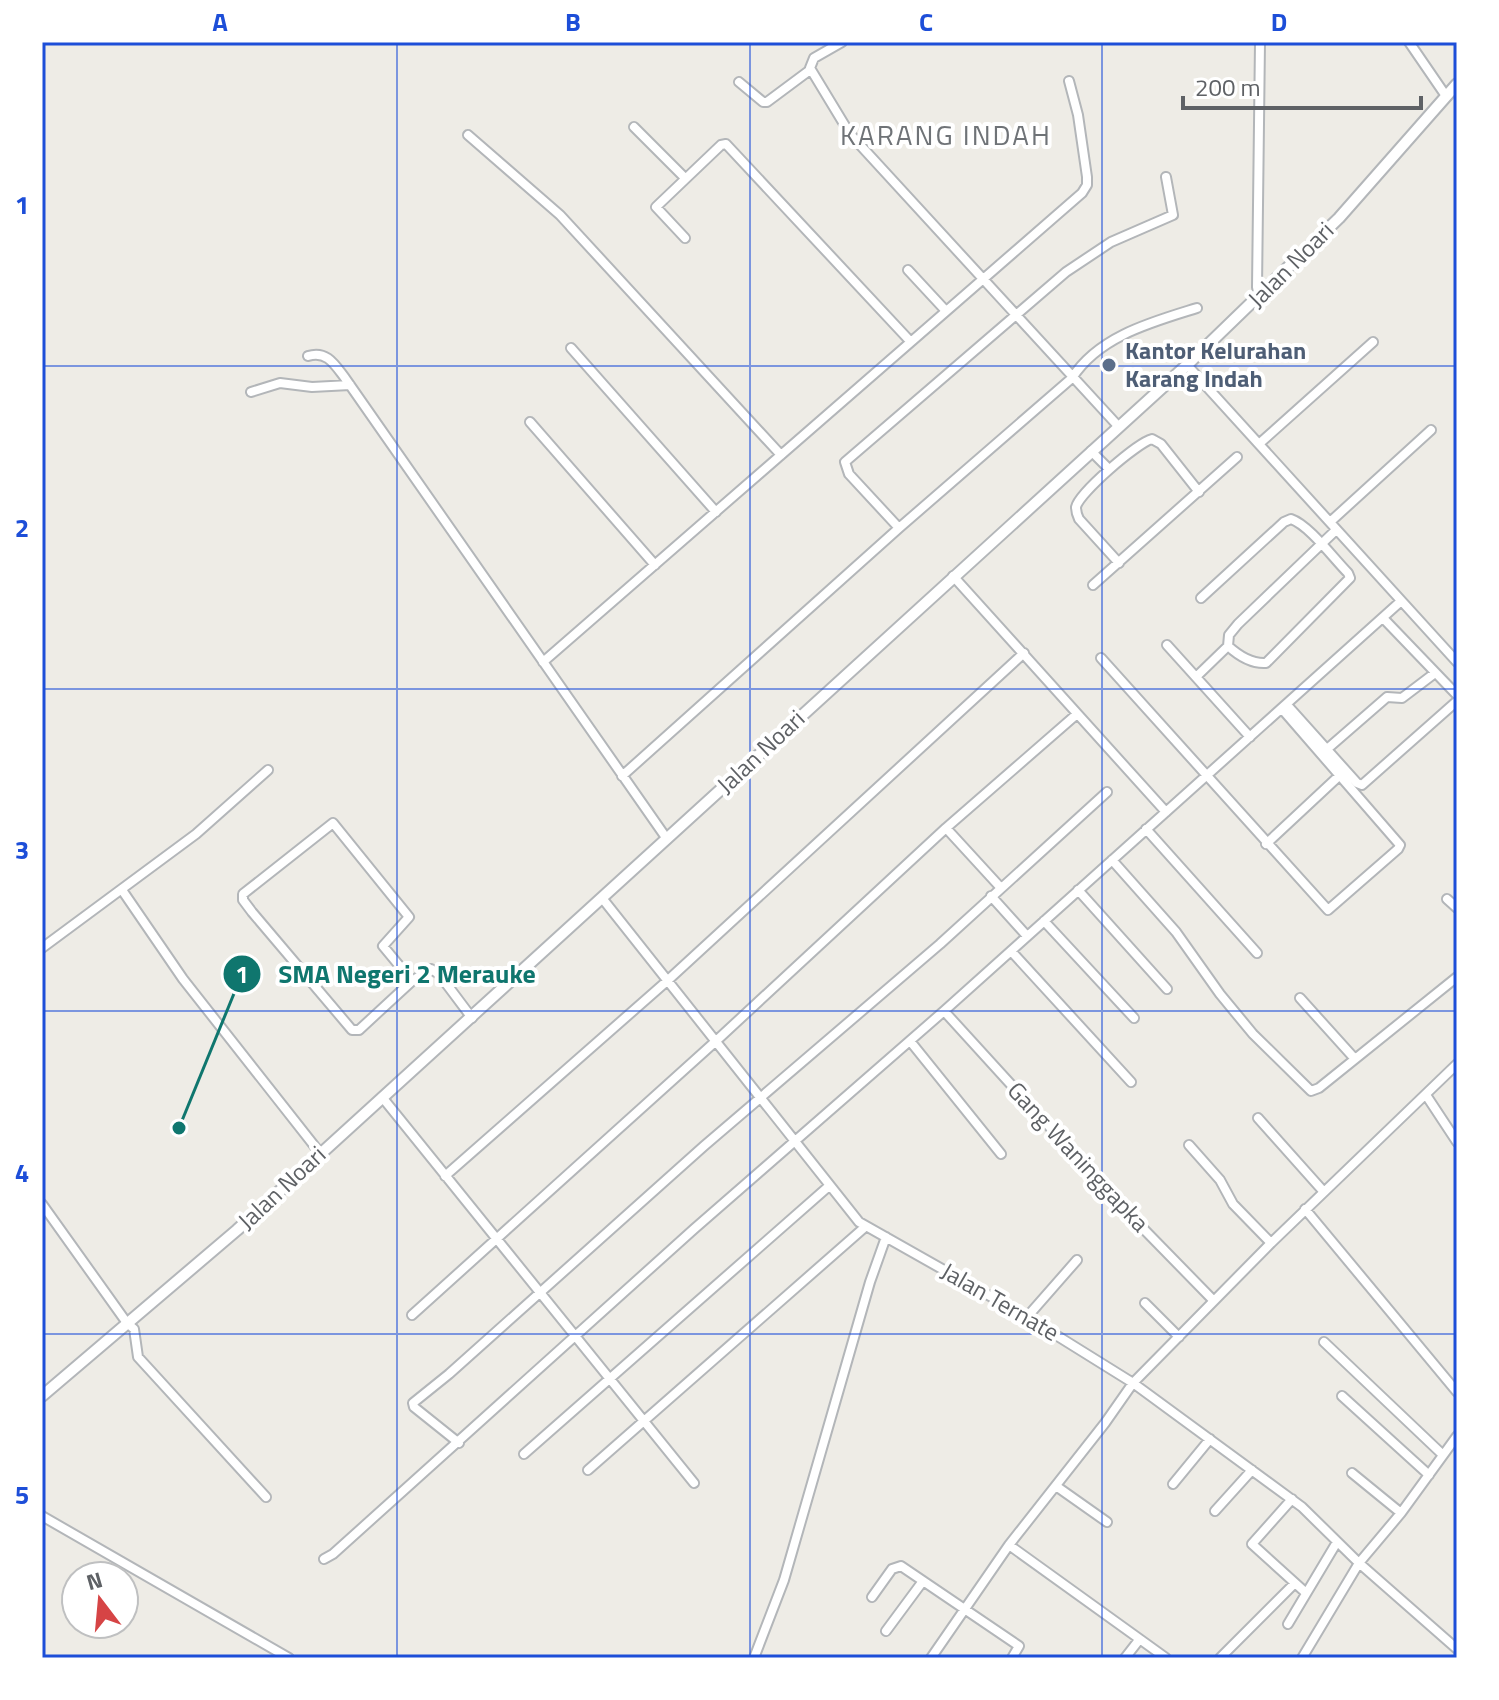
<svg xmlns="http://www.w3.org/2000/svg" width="1499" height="1700" font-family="'Titillium Web',sans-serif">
  <rect width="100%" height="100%" fill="#eeece6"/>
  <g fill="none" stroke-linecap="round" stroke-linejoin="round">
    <g stroke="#b3b6b9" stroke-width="12">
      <path id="minor" d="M 842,42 L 814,58 L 810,68 L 850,134 L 1119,427
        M 1409,42 L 1446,96
        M 739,82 L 763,102 L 767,102 L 810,70
        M 634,127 L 685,178
        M 468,135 L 560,215 L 781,455
        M 685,238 L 656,207 L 721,145 L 726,144 L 910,341
        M 908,270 L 946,311
        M 1259,297 L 1257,287 L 1260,42
        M 571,348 L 716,512
        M 308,356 C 327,350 335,365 345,378 L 667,839
        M 1187,365 L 1457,662
        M 251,392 L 280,383 L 312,387 L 350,385
        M 530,422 L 655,565
        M 1260,443 L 1373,342
        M 1091,451 L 1109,469
        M 1330,522 L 1431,430
        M 899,528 L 849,474 L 845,462 L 1066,272 L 1111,242 L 1173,215 L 1166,177
        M 1119,563 L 1079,519 C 1077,515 1076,512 1076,507 C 1079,493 1137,443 1152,439 L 1161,444 L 1199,492
        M 953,576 L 1166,812
        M 1093,585 L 1237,457
        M 1201,598 L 1284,522 L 1291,519 C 1309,525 1334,559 1348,573 L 1350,578 L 1266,663 C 1251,664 1239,656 1228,646 L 1229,635 L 1238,624 L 1336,530
        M 1383,618 L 1457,695
        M 1167,645 L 1250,737
        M 1101,658 L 1328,910 L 1398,849 L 1400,845 L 1282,709
        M 543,662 L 1082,193 L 1087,185 L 1087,177 L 1078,115 L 1069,81
        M 1197,676 L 1228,646
        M 1287,705 L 1357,783 L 1362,785 L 1457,701
        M 1326,750 L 1387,697 L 1402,698 L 1435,673
        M 622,776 L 899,528 L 1072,378 C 1099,336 1152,322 1197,308
        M 946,828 L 1001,888
        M 1146,829 L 1257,953
        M 1266,844 L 1340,775
        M 1112,860 L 1176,932 L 1220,994 L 1253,1034 L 1311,1091 L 1319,1088 L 1457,977
        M 122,890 L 183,979 L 320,1153
        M 1078,890 L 1167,989
        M 991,896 L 1027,936
        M 602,898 L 859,1222 L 1027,1317 L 1133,1383 L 1302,1507 L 1359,1563 L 1457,1649
        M 1447,899 L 1457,908
        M 1044,921 L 1134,1018
        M 42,948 L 196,834 L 268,770
        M 1011,951 L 1131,1082
        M 412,981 L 383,946 L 409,917 L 333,823 L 243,894 L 243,900 L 252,912 L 352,1030 L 359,1030 L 412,981 L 431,969 L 439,974 L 472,1018
        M 1300,998 L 1355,1059
        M 944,1011 L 1128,1213 L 1213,1300
        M 910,1041 L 1001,1154
        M 1426,1095 L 1457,1142
        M 382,1097 L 694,1483
        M 1258,1118 L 1324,1192
        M 1189,1145 L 1220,1180 L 1233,1204 L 1271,1243
        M 445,1176 L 667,981 L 1024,653
        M 42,1204 L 127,1323 L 134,1329 L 138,1357 L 266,1497
        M 1305,1209 L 1457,1392
        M 1145,1303 L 1179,1337
        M 412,1315 L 716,1041 L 946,828 L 1077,714
        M 1027,1317 L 1077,1260
        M 1324,1342 L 1443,1455
        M 1342,1396 L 1429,1475
        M 459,1443 L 414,1407 L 413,1403 L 449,1374 L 704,1146 L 940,944 L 1107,792
        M 524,1454 L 829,1186
        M 588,1470 L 865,1227
        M 1352,1473 L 1401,1513
        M 1173,1484 L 1210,1439
        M 1056,1486 L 1107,1522
        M 1292,1499 L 1252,1544 L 1305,1592
        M 1215,1511 L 1252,1470
        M 42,1516 L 289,1658
        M 1009,1545 L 1166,1658
        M 324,1559 L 333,1554 L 694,1229 L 944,1011 L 1400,602
        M 872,1597 L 892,1569 L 901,1566 L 1019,1646 L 1012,1658
        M 1288,1624 L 1337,1542
        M 886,1631 L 923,1581
        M 754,1658 L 784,1580 L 870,1282 L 886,1237
        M 931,1658 L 1009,1545 L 1105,1423 L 1133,1383 L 1271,1243 L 1457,1064
        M 1125,1658 L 1139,1640
        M 1220,1658 L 1294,1584
        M 1302,1658 L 1359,1563 L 1401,1513 L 1457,1436"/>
    </g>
    <g stroke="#b3b6b9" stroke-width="14">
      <path id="tertiary" d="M 42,1396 L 237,1230 L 1187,365 L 1339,218 L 1457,84"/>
    </g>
    <use href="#minor" stroke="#fff" stroke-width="8"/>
    <use href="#tertiary" stroke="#fff" stroke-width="10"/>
  </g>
  <path fill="none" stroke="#1d4ed8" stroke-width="2" stroke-opacity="0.55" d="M 397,42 L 397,1658M 750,42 L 750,1658M 1102,42 L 1102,1658M 42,366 L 1457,366M 42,689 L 1457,689M 42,1011 L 1457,1011M 42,1334 L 1457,1334"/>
  <circle fill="#5c6f8a" stroke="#fff" stroke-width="3" cx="1109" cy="365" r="8"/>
  <g text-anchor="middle" stroke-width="8" stroke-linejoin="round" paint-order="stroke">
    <g font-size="24" fill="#5e6165" stroke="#fff">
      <text transform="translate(1291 265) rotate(-45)" y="8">Jalan Noari</text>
      <text transform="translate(761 752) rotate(-43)" y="8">Jalan Noari</text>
      <text transform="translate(1078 1157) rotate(47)" y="8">Gang Waninggapka</text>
      <text transform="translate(282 1188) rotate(-43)" y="8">Jalan Noari</text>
      <text transform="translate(1000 1302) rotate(30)" y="8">Jalan Ternate</text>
    </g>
    <g font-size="24" font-weight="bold" fill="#4e5e75" stroke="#fff" text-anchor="start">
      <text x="1125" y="359">Kantor Kelurahan<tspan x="1125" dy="28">Karang Indah</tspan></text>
    </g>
    <g font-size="28" letter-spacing="2" fill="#6f7377" stroke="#fff">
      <text x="946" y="145">KARANG INDAH</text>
    </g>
  </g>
  <path fill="none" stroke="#0f766e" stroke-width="3" d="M179 1128L242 974"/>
  <g fill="#0f766e" stroke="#fff" stroke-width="3">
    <circle cx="179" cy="1128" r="8"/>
    <circle cx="242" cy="974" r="20"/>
  </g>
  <g font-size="24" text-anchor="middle" font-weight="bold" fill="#fff">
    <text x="242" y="983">1</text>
  </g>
  <g font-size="26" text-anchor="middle" font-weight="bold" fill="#0f766e" stroke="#fff" stroke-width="8" stroke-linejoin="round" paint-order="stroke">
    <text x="407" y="983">SMA Negeri 2 Merauke</text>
  </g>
  <rect width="1499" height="1700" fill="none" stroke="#ffffff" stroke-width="88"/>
  <g transform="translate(100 1600) rotate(344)"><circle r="38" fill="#ffffff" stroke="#bfc0c1" stroke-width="2"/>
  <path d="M0-6L14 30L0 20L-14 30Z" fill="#d64445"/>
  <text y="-12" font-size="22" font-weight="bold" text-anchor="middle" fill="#5e6165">N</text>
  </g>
  <path d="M1183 96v12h238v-12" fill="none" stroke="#5e6165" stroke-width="4"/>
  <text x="1195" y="96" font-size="24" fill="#5e6165" stroke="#ffffff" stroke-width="6" paint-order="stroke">200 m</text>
  <rect x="44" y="44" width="1411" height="1612" fill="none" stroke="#1d4ed8" stroke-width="3"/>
  <g font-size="26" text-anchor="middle" font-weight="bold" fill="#1d4ed8">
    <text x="220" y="31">A</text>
    <text x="573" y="31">B</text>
    <text x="926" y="31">C</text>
    <text x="1279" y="31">D</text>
    <text x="22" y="214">1</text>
    <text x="22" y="537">2</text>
    <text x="22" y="859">3</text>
    <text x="22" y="1182">4</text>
    <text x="22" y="1504">5</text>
  </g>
</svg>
